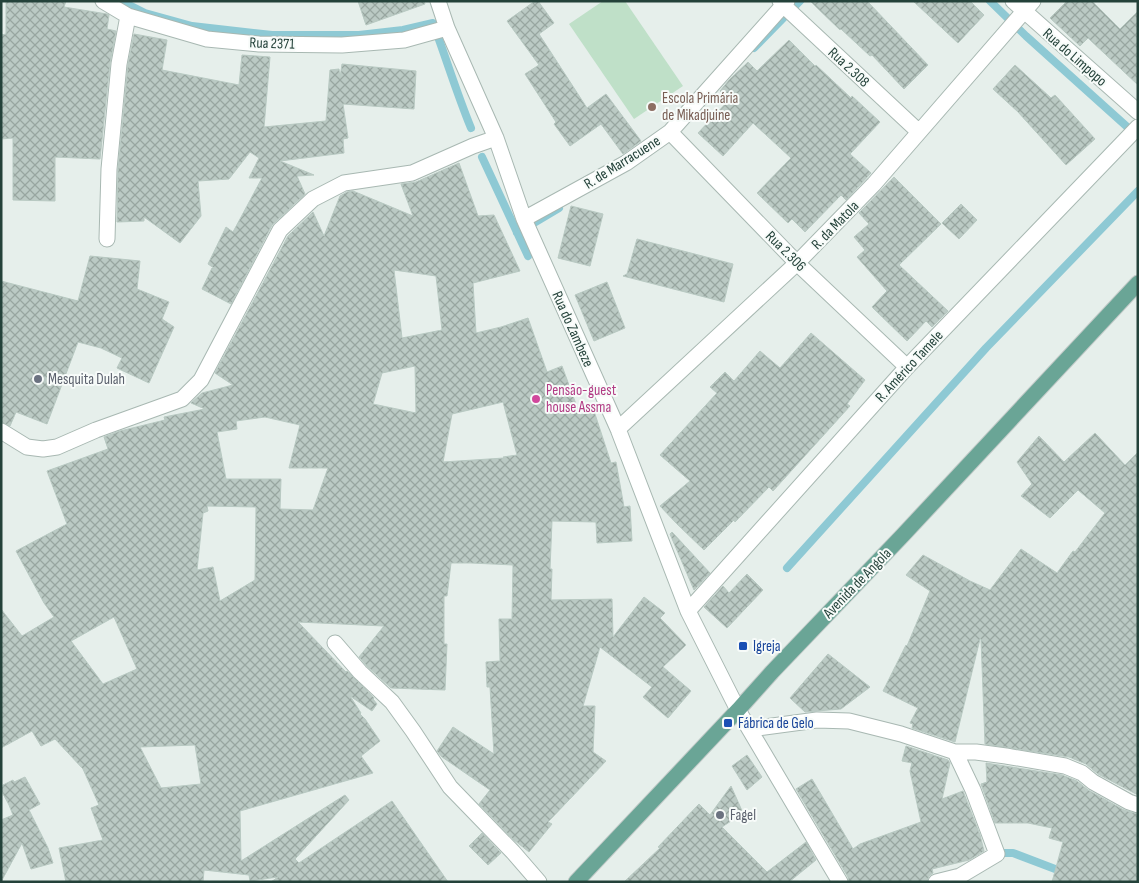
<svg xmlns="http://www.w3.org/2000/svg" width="1139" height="883" font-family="'Sofia Sans Condensed',sans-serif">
  <defs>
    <pattern id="building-cross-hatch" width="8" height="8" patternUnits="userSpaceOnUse" patternTransform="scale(1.25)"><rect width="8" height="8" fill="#bbcac4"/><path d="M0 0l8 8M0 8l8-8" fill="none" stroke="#98a6a0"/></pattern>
  </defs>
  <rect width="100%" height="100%" fill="#e6efeb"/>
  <path fill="#bfe0c8" d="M 603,1 L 625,1 L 683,86 L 634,119 L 569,24 Z"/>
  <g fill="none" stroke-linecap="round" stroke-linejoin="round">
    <path stroke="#8ec9d4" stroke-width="8" d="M 121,1 L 145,13 L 192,26 L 272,35 L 359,35 L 403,30 L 433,23 C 446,58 457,94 471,128
      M 990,1 L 1026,36 L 1134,133
      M 754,48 L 800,1
      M 482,157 L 528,256
      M 517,233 L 559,208
      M 787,568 L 986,348 L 1138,191
      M 996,853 L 1013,853 L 1063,872"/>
  </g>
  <path fill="url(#building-cross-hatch)" stroke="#b8c9c2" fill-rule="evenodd" d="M 6,1 L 66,1 L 64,7 L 107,14 L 109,15 L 107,29 L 116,31 L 110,63 L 100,159 L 55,157 L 55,201 L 13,200 L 13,138 L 1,139 L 1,35 L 6,34 Z
    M 358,1 L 424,1 L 425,4 L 366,25 Z
    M 535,1 L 538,1 L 554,23 L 539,34 L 587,108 L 606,94 L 641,141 L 623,154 L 601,124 L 570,146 L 554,124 L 556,122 L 525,74 L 539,65 L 507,21 Z
    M 810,1 L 867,1 L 928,65 L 904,89 L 872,55 L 870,56 L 841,29 L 840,30 Z
    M 913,1 L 970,1 L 984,15 L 958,43 Z
    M 1067,1 L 1092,1 L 1120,29 L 1138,11 L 1138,85 L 1088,38 L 1080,46 L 1050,18 Z
    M 134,34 L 167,40 L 162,70 L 239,85 L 242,55 L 270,57 L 264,127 L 326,121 L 330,70 L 339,69 L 340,78 L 342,64 L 416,71 L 414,109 L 343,104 L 348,138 L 343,139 L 344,153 L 280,161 L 314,175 L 297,176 L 305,194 L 272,225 L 231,304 L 202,289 L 212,268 L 214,268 L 208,264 L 226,227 L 233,232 L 262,178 L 249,178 L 259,158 L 250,152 L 229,179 L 198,181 L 201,216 L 180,243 L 144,217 L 144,221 L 117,222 L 118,170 L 128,65 Z
    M 789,40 L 815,66 L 816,65 L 851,98 L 852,96 L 880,122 L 850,154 L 871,173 L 846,200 L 841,195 L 805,232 L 792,219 L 788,223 L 757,193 L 791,158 L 753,123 L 723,156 L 698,133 L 729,100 L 720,91 L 729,80 L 748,62 L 757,71 Z
    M 1015,65 L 1051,98 L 1055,95 L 1095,139 L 1066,165 L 1018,112 L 993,89 Z
    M 459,163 L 478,216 L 494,215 L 520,271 L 473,283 L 476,333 L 501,327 L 528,318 L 547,372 L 562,366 L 580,415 L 594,411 L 611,463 L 616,462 L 624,507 L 630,506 L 632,541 L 597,543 L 596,522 L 552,521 L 550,569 L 552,569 L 551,600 L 612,599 L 613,637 L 644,597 L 665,613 L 660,618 L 686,645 L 663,667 L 691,691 L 668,718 L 643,697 L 652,687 L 600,647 L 583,706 L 595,706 L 593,752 L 606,761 L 548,822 L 552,824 L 529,852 L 514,840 L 479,804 L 490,790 L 442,757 L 437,751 L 453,727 L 494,754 L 490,687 L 487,687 L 486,662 L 500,661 L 499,619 L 512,619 L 513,565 L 471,563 L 451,563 L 447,596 L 444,596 L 444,644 L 447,644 L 445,690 L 391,688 L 367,666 L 359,657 L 384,626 L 298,622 L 346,672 L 347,671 L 374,698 L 373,699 L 377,704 L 372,711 L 350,696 L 361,713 L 360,714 L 365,719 L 380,741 L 361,756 L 373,773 L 240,811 L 241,861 L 345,795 L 349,800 L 295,859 L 299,863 L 392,801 L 448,882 L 271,882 L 278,877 L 250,881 L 249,875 L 204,870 L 203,882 L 66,882 L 59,848 L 103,840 L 91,808 L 99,805 L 83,769 L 55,739 L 41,746 L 32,731 L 1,748 L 1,609 L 22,636 L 54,617 L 44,603 L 16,551 L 67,524 L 47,471 L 108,449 L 104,437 L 120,431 L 165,420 L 164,417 L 205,409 L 191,403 L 202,393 L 233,385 L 215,373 L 288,236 L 313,212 L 324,236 L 340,196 L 347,192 L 353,191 L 413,216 L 401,184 L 416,182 ZM 394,270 L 436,276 L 442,330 L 402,338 ZM 415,366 L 416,413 L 373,404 L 382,373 ZM 503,402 L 517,455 L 503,457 L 504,458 L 443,462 L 452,414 ZM 265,417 L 300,425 L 289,468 L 328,468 L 313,510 L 280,509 L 281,479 L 226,479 L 217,432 L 237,429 L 236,421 ZM 207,506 L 256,507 L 255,580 L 220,601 L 213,567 L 197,570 L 203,513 L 208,511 ZM 114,617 L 137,669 L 103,684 L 71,641 ZM 195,745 L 201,784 L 161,788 L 140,747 Z
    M 894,177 L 941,224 L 899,265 L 948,311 L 932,327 L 926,321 L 907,341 L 872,307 L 887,291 L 857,257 L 865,250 L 854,237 L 869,224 L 859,213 Z
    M 961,204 L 977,220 L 959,239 L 942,223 Z
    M 571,206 L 603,214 L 590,266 L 558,258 Z
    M 637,239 L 733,264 L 724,302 L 623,276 L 627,274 Z
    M 90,256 L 140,261 L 137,289 L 169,302 L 162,319 L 174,327 L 149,383 L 117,368 L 122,358 L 101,348 L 78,342 L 47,424 L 16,412 L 10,426 L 1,422 L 1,281 L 78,301 Z
    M 607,282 L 625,328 L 594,341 L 575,295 Z
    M 811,333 L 865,380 L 847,404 L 850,406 L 773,491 L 769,487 L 735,522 L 734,520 L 704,550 L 677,524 L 660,506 L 690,481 L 660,455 L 717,393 L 710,387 L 725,372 L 734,381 L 760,351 L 780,368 Z
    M 1095,433 L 1125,465 L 1138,452 L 1138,795 L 1098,774 L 1086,764 L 1069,757 L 985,744 L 981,639 L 980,639 L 955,742 L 912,728 L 913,724 L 910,723 L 918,708 L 883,691 L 906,645 L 907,646 L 930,591 L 906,575 L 923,555 L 970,581 L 990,590 L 1021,549 L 1057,573 L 1073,551 L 1075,552 L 1105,513 L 1078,490 L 1050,518 L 1021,496 L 1032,484 L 1017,462 L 1039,436 L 1064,462 Z
    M 672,532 L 710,573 L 694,590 L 670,534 Z
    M 747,574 L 763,590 L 727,628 L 704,607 L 723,586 L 729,593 Z
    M 828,654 L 870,687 L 841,709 L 805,712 L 790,698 Z
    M 906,746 L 948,760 L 950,763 L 942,799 L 963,791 L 980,835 L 984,851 L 969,860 L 932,869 L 933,873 L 929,876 L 927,881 L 921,882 L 849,882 L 848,877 L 796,789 L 812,779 L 853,849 L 860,844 L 921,822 L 910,771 L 912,763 L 902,761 Z
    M 747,755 L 762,777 L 747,790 L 732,766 Z
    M 986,763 L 1062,775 L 1077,781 L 1088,790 L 1124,810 L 1138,814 L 1138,882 L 1052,882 L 1063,842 L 1049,838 L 1052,828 L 1028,823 L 995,823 L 981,784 L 987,782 Z
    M 25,777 L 40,804 L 29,810 L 48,848 L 53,863 L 31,869 L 22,843 L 1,882 L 1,820 L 13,815 L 9,805 L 1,790 L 1,787 L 3,787 L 3,785 L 13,780 L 14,782 Z
    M 731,786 L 743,813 L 722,827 L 767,872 L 806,842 L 816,860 L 789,882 L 624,882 L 660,848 L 658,847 L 699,804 L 710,815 Z
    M 482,833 L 501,853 L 488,865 L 469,846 Z"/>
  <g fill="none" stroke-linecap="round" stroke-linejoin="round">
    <g stroke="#a8b8b2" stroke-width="17">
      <path id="minor" d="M 103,1 L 128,16 L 207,39 L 259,44 L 342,45 L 404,40 L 447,28
        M 438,1 L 447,28 L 496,138 L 524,219 L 618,429 L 688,611 L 738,710 L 840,882
        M 780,1 L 783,5 L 919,132
        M 1013,1 L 1138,112
        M 670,132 L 797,263 L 907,367
        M 524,219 L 626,163 L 670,132 L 787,1
        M 107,239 L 109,169 L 119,64 L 128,16
        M 618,429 L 797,263 L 874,184 L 1033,1
        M 1,431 L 27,447 L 43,449 L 57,447 L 96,430 L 182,399 L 201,380 L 280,230 L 313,199 L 344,183 L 412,173 L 473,146 L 496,138
        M 688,611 L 907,367 L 1138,127
        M 335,643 L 360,672 L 392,702 L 413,731 L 450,787 L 513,852 L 539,882
        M 750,729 L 817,720 L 849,721 L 901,734 L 955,752 L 976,752 L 1006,756 L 1065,766 L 1082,773 L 1093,782 L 1129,802 L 1138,805
        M 936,882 L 960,876 L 997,854 L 973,790 L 955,752"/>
    </g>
    <g stroke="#c2cac8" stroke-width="17">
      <path id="major" d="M 576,882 L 738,710 L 772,672 L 903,535 L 1138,283"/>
    </g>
    <use href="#minor" stroke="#fff" stroke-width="15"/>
    <use href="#major" stroke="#6aa596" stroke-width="15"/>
  </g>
  <circle fill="#8d6e63" stroke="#f7fbf9" stroke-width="2" cx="652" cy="107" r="5"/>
  <g fill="#6b7280" stroke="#f7fbf9" stroke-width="2">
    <circle cx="38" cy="379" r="5"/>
    <circle cx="720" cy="815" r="5"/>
  </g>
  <circle fill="#d1479c" stroke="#f7fbf9" stroke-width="2" cx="536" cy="399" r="5"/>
  <g fill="#1a4fb4" stroke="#f7fbf9" stroke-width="2">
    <rect x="738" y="641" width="10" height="10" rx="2.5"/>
    <rect x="723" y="718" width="10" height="10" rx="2.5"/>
  </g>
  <g text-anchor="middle" stroke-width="4" stroke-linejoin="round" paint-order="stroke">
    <g font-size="15" fill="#24423a" stroke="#f7fbf9">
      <text transform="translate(272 43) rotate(2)" y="5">Rua 2371</text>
      <text transform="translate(1075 57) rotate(41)" y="5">Rua do Limpopo</text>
      <text transform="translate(849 67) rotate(43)" y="5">Rua 2.308</text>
      <text transform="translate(622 162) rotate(-32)" y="5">R. de Marracuene</text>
      <text transform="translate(835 225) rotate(-46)" y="5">R. da Matola</text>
      <text transform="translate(786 251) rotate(45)" y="5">Rua 2.306</text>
      <text transform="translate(573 329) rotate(66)" y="5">Rua do Zambeze</text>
      <text transform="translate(909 366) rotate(-47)" y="5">R. Américo Tamele</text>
      <text transform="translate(857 583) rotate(-46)" y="5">Avenida de Angola</text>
    </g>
    <g font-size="15" fill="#785e54" stroke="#f7fbf9" text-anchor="start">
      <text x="662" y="103">Escola Primária<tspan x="662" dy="17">de Mikadjuine</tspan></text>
    </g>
    <g font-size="15" fill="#5b616d" stroke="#f7fbf9" text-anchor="start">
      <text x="48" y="384">Mesquita Dulah</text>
      <text x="730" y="820">Fagel</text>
    </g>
    <g font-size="15" fill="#b23c85" stroke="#f7fbf9" text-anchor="start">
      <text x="546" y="395">Pensão-guest<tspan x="546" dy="17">house Assma</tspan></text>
    </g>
    <g font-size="15" fill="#164399" stroke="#f7fbf9" text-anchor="start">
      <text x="753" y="651">Igreja</text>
      <text x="738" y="728">Fábrica de Gelo</text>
    </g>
  </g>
  <rect width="1139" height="883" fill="none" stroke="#24423a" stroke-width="5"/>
</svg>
